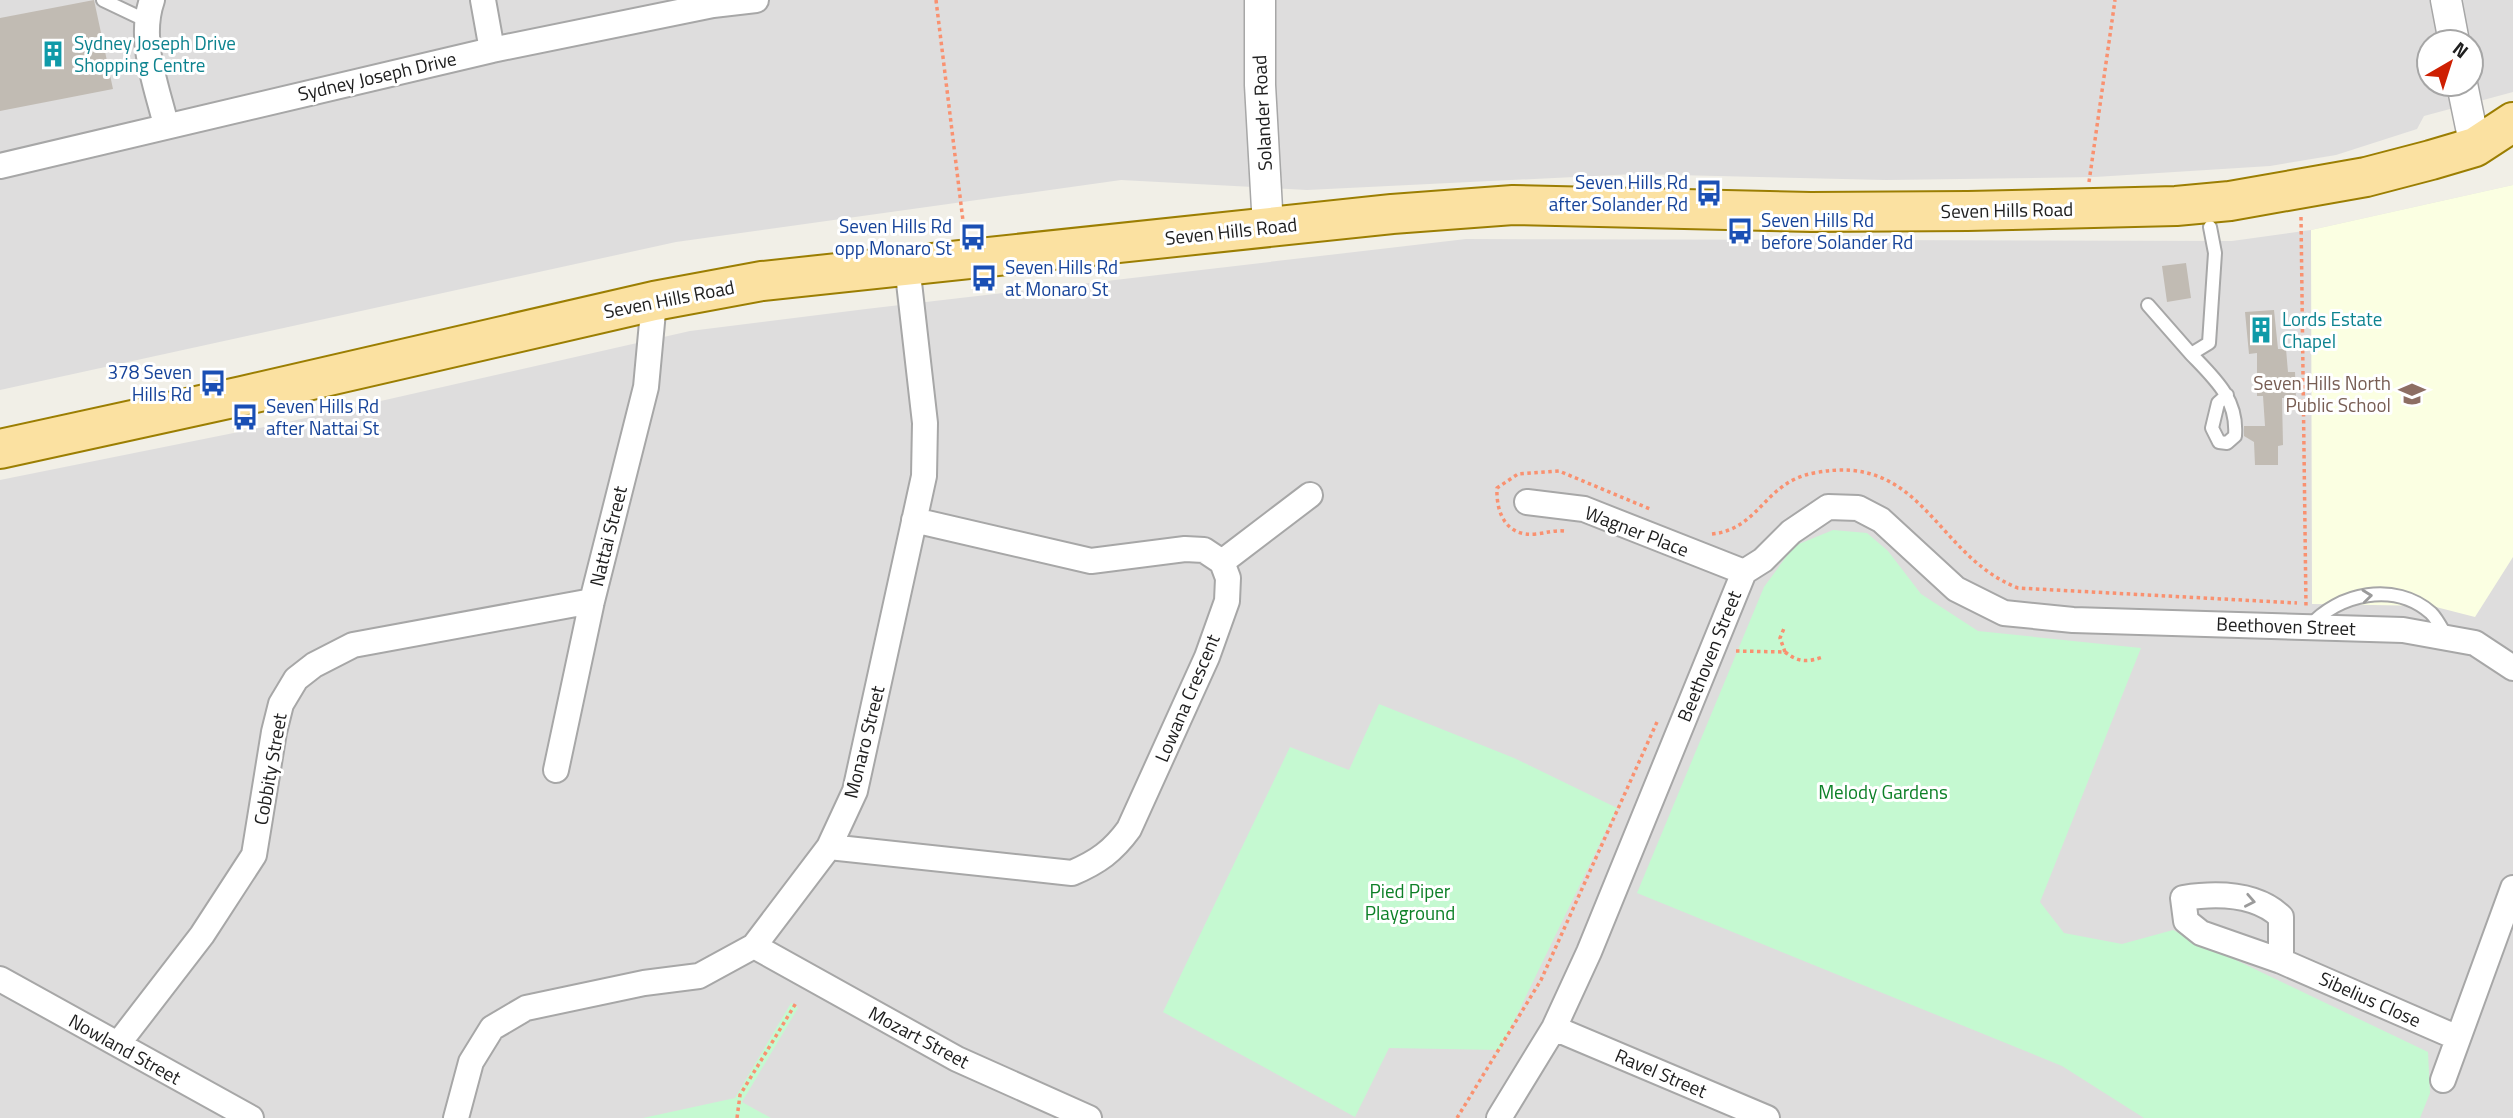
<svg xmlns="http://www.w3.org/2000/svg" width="2513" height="1118" font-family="'Titillium Web',sans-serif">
  <rect width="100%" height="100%" fill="#f1efe7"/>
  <path fill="#dedddd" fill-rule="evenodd" d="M 0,0 L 2513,0 L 2513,92 L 2424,116 L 2417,129 L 2336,155 L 2270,166 L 2095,177 L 1886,180 L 1635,174 L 1307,190 L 1121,180 L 676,242 L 0,390 ZM 2429,42 L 2471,42 L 2471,84 L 2429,84 Z
    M 2513,185 L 2513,1118 L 0,1118 L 0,480 L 279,424 L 690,331 L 866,309 L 1466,239 L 2232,241 L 2311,230 Z"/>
  <path fill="#fbffe2" d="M 2513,185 L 2513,557 L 2475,617 L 2432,606 L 2312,604 L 2311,230 Z"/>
  <path fill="#c5f9d1" d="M 1833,530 L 1867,533 L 1888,551 L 1921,594 L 1978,631 L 2141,648 L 2040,902 L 2064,933 L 2122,944 L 2173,930 L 2428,1052 L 2430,1093 L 2420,1118 L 2144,1118 L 2062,1066 L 1637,893 L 1764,587 L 1794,546 Z
    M 1379,704 L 1514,758 L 1617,808 L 1500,1050 L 1389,1048 L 1355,1117 L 1163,1012 L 1290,747 L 1349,770 Z
    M 791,1003 L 798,1008 L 742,1102 L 771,1118 L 643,1118 L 735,1098 Z"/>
  <path fill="#c1bbb3" d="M 94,0 L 113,89 L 0,111 L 0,18 Z
    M 2186,263 L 2191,298 L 2167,302 L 2162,266 Z
    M 2274,310 L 2278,349 L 2286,349 L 2288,372 L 2295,372 L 2296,398 L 2282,398 L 2283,445 L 2278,446 L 2278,465 L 2255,465 L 2254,442 L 2244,436 L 2244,426 L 2265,426 L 2263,396 L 2257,396 L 2257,353 L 2249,354 L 2245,312 Z"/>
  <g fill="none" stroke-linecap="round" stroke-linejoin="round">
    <g stroke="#a7a7a7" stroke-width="16">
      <path id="service" d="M 103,0 L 145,20
        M 2148,305 L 2191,354 L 2209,343 L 2215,253 L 2210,227
        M 2191,354 C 2215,379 2238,399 2235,436 L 2227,443 L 2219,442 L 2212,428 L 2218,403 L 2227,395
        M 2309,627 C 2338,593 2395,581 2431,613 C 2437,619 2442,629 2446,636"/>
    </g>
    <g stroke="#a7a7a7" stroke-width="28">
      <path id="minor" d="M 152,0 C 138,40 156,84 166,125
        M 483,0 L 492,50
        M 0,166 L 492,50 L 713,5 L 756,0
        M 1527,502 L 1584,509 L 1744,572
        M 1222,562 L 1310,495
        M 556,770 L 592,601 L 646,387 L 654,301
        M 829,847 L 1072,873 C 1098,862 1113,851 1129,829 L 1207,657 L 1227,601 L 1228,578 L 1222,562 L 1204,550 L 1185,549 L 1091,561 L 914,520
        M 754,946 L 957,1059 L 1089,1118
        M 2281,961 L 2281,917 C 2256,893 2216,893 2183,898 L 2186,921 L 2201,933 L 2281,961 L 2458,1038
        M 0,979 L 251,1118
        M 1554,1028 L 1767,1118
        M 118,1044 L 202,935 L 254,855 L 274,732 L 281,704 L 296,679 L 314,665 L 353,645 L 592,601
        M 2443,1080 L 2513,888
        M 456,1118 L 471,1062 L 492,1028 L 526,1008 L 644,983 L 699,976 L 754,946 L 829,847 L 855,791 L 924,476 L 925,423 L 907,265
        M 1499,1118 L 1554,1028 L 1589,952 L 1744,572 L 1763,560 L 1791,532 L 1828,507 L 1858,508 L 1881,520 L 1956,589 L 2004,613 L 2073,620 L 2403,630 L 2475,643 L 2513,668"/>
    </g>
    <g stroke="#a7a7a7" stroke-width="33">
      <path id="tertiary" d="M 1260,0 L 1260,85 L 1268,227
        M 2446,0 L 2454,42
        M 2462,84 L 2475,147"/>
    </g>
    <g stroke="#9b7e02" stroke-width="42">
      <path id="primary" d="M 0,449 L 242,396 L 654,301 L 762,281 L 1392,214 L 1513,205 L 1811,212 L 1968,211 L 2176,206 L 2230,201 L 2366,177 L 2431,160 L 2475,147 L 2513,122"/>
    </g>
    <path stroke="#f99170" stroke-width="3.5" stroke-dasharray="3.5 3.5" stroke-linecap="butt" d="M 936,0 L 964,229
      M 2089,182 L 2115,0
      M 2301,217 L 2306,607
      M 1564,531 C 1554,530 1546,533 1536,534 C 1506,537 1496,513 1497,488 L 1518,474 L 1559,471 L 1650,509
      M 1712,534 C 1760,529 1764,482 1814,473 C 1923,451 1935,556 2018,588 L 2297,603
      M 1736,651 L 1785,652 L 1780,638 L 1785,626
      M 1785,652 C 1799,663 1808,662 1823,657
      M 737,1118 L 740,1095 L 796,1003
      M 1457,1118 L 1541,980 L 1657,722"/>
    <use href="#service" stroke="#fff" stroke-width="12"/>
    <use href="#minor" stroke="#fff" stroke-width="24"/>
    <use href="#tertiary" stroke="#fff" stroke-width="30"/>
    <use href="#primary" stroke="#fbe1a1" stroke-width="38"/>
  </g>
  <defs><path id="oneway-chevron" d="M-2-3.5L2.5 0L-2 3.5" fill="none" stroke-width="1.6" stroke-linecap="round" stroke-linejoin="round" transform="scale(1.75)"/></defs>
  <g stroke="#9b9b9b">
    <use href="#oneway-chevron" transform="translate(2367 596) rotate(-6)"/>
    <use href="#oneway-chevron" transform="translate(2250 901) rotate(11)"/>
  </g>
  <defs>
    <g id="building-bare" transform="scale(2.1)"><path d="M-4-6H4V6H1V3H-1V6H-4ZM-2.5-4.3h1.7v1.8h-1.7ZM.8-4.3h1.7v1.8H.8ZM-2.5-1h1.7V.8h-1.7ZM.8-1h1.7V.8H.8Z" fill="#0f9aa8" stroke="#fff" stroke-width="2.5" paint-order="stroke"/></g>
    <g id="bus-bare" transform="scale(2.1)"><path d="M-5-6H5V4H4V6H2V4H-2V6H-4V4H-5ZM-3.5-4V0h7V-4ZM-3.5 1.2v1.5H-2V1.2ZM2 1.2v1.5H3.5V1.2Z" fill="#1a4fb4" stroke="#fff" stroke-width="2.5" paint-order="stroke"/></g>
    <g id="school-bare" transform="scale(2.1)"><path d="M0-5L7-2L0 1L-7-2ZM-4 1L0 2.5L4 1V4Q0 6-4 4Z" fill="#8d6e63" stroke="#fff" stroke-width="2.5" paint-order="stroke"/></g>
  </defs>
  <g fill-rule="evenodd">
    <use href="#building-bare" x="53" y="54"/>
    <use href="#bus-bare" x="1709" y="193"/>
    <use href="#bus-bare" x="1740" y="231"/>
    <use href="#bus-bare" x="973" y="237"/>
    <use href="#bus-bare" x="984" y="278"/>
    <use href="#building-bare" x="2261" y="330"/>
    <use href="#bus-bare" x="213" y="383"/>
    <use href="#school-bare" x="2412" y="394"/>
    <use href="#bus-bare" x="245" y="417"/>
  </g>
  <g text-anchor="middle" stroke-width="6" stroke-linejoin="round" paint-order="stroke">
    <g font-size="19" fill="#0d838f" stroke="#fff" text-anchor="start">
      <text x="74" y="50">Sydney Joseph Drive<tspan x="74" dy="22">Shopping Centre</tspan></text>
      <text x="2282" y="326">Lords Estate<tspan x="2282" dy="22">Chapel</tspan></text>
    </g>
    <g font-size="19" fill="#202020" stroke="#fff">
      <text transform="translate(377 76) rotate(-13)" y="7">Sydney Joseph Drive</text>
      <text transform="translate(1262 113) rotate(-93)" y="7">Solander Road</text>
      <text transform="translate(2007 210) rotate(-1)" y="7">Seven Hills Road</text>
      <text transform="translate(1231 231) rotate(-6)" y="7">Seven Hills Road</text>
      <text transform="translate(669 299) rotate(-11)" y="7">Seven Hills Road</text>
      <text transform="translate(1637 531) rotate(21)" y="7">Wagner Place</text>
      <text transform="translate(608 536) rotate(-76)" y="7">Nattai Street</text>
      <text transform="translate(2286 626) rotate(2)" y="7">Beethoven Street</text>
      <text transform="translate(1709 656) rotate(-68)" y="7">Beethoven Street</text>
      <text transform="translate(1187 698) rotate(-67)" y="7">Lowana Crescent</text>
      <text transform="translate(864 742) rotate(-76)" y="7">Monaro Street</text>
      <text transform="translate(270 769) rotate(-80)" y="7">Cobbity Street</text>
      <text transform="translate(2370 999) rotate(24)" y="7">Sibelius Close</text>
      <text transform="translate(919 1037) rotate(28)" y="7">Mozart Street</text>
      <text transform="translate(125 1049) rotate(29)" y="7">Nowland Street</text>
      <text transform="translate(1661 1073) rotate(23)" y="7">Ravel Street</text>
    </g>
    <g font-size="19" fill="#164399" stroke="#fff" text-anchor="end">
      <text x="1688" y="189">Seven Hills Rd<tspan x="1688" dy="22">after Solander Rd</tspan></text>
      <text x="1761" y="227" text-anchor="start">Seven Hills Rd<tspan x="1761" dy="22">before Solander Rd</tspan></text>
      <text x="952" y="233">Seven Hills Rd<tspan x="952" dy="22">opp Monaro St</tspan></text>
      <text x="1005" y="274" text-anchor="start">Seven Hills Rd<tspan x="1005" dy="22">at Monaro St</tspan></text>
      <text x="192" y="379">378 Seven<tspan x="192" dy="22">Hills Rd</tspan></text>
      <text x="266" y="413" text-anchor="start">Seven Hills Rd<tspan x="266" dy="22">after Nattai St</tspan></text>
    </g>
    <g font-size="19" fill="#785e54" stroke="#fff" text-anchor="end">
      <text x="2391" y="390">Seven Hills North<tspan x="2391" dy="22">Public School</tspan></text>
    </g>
    <g font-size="19" fill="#0d8027" stroke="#fff">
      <text x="1883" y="799">Melody Gardens</text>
      <text x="1410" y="898">Pied Piper<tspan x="1410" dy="22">Playground</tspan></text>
    </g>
  </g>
  <g transform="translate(2450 63) rotate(39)"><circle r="33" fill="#ffffff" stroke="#a6a6a6" stroke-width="2"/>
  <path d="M0-5L12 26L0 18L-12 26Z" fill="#ce1f02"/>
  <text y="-10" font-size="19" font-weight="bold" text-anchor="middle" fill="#202020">N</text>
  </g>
</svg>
